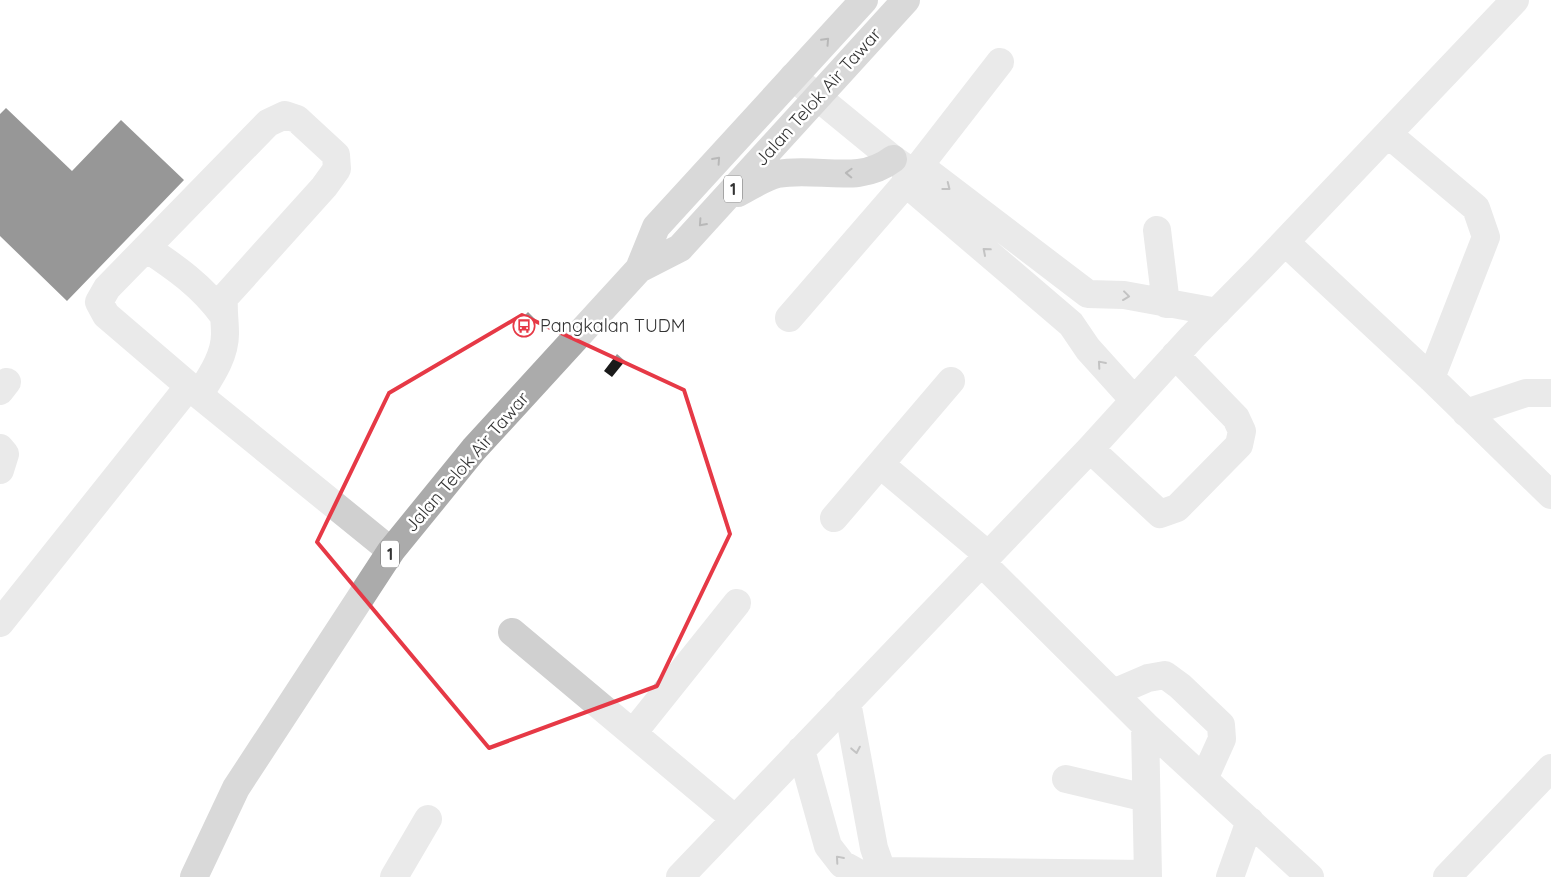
<svg xmlns="http://www.w3.org/2000/svg" width="1551" height="877" font-family="Quicksand,sans-serif">
  <rect width="100%" height="100%" fill="#fff"/>
  <path fill="#1a1a1a" d="M 6,108 L 72,171 L 121,120 L 184,180 L 67,301 L 0,236 L 0,114 Z
    M 528,312 L 536,320 L 521,334 L 513,327 Z
    M 617,354 L 625,361 L 612,377 L 604,371 Z"/>
  <g fill="none" stroke-linecap="round" stroke-linejoin="round">
    <path stroke="#d0d0d0" stroke-width="28" d="M 793,77 L 893,159 L 906,168 L 920,166 L 1088,294 L 1124,295 L 1217,312
      M 1388,134 L 1476,208 L 1486,237 L 1431,378
      M 906,168 L 906,183 L 1071,324 L 1088,349 L 1134,400
      M 1157,230 L 1166,304
      M 1285,242 L 1431,378 L 1551,495
      M 146,248 C 175,267 202,286 223,315
      M 789,318 L 906,183 L 1000,62
      M 0,391 L 7,382
      M 199,395 C 211,376 225,356 225,334 C 225,321 223,310 224,298 L 324,187 L 337,169 L 336,155 L 297,119 L 285,115 L 268,123 L 107,288 L 99,302 L 106,315 L 189,386 L 199,395 L 391,551
      M 1466,413 L 1526,393 L 1551,393
      M 0,448 L 5,454 L 0,470
      M 1090,449 L 1160,514 L 1177,508 L 1239,445 L 1242,431 L 1236,418 L 1175,355
      M 881,465 L 988,555
      M 834,518 L 951,381
      M 981,562 L 1145,725 L 1310,877
      M 0,623 L 189,386
      M 512,632 L 735,819
      M 1113,693 L 1148,678 L 1165,675 L 1180,686 L 1221,725 L 1222,739 L 1204,779
      M 847,702 L 874,848 L 882,871
      M 1145,725 L 1148,877
      M 633,733 L 737,603
      M 801,750 L 828,846 L 842,864 L 860,874 L 882,871 L 1147,874
      M 1066,779 L 1146,798
      M 394,877 L 428,819
      M 680,877 L 1090,449 L 1192,337 L 1262,266 L 1515,0
      M 1230,877 L 1250,821
      M 1447,877 L 1551,768"/>
    <path stroke="#ababab" stroke-width="28" d="M 738,193 C 750,187 764,177 777,174 C 818,166 858,186 893,159
      M 639,269 L 656,227 L 864,0
      M 194,877 L 236,788 L 391,551 L 474,449 L 639,269 L 680,248 L 906,0"/>
  </g>
  <defs><path id="oneway-chevron" d="M-2-3.5L2.5 0L-2 3.5" fill="none" stroke-width="1.6" stroke-linecap="round" stroke-linejoin="round" transform="scale(1.25)"/></defs>
  <g stroke="#636363">
    <use href="#oneway-chevron" transform="translate(826 41) rotate(-47)"/>
    <use href="#oneway-chevron" transform="translate(717 160) rotate(-48)"/>
    <use href="#oneway-chevron" transform="translate(849 173) rotate(-178)"/>
    <use href="#oneway-chevron" transform="translate(702 223) rotate(132)"/>
  </g>
  <g stroke="#7a7a7a">
    <use href="#oneway-chevron" transform="translate(947 187) rotate(38)"/>
    <use href="#oneway-chevron" transform="translate(986 251) rotate(-139)"/>
    <use href="#oneway-chevron" transform="translate(1126 296) rotate(7)"/>
    <use href="#oneway-chevron" transform="translate(1101 364) rotate(-131)"/>
    <use href="#oneway-chevron" transform="translate(856 750) rotate(79)"/>
    <use href="#oneway-chevron" transform="translate(839 859) rotate(-131)"/>
  </g>
  <path d="M0 0H1551V877H0ZM 522,315 L 684,390 L 730,534 L 657,686 L 489,748 L 317,542 L 389,393 Z" fill="#fff" fill-opacity=".55" fill-rule="evenodd"/>
  <path fill="none" stroke="#e63946" stroke-width="4" stroke-linejoin="round" d="M 522,315 L 684,390 L 730,534 L 657,686 L 489,748 L 317,542 L 389,393 Z"/>
  <defs>
    <g id="bus-ring" transform="scale(1.125)"><circle r="9.5" fill="#fff" stroke="#e63946" stroke-width="1.5"/><path d="M-5-6H5V4H4V6H2V4H-2V6H-4V4H-5ZM-3.5-4V0h7V-4ZM-3.5 1.2v1.5H-2V1.2ZM2 1.2v1.5H3.5V1.2Z" fill="#e63946"/></g>
  </defs>
  <g fill-rule="evenodd">
    <use href="#bus-ring" x="524" y="326"/>
  </g>
  <g text-anchor="middle" stroke-width="5" stroke-linejoin="round" paint-order="stroke">
    <g fill="#fff" stroke="#707070" stroke-width="1">
      <rect x="724" y="175.5" width="18" height="27" rx="4"/>
      <rect x="381" y="540.5" width="18" height="27" rx="4"/>
    </g>
    <g font-size="16" font-weight="bold" fill="#333">
      <text x="733" y="195">1</text>
      <text x="390" y="560">1</text>
    </g>
    <g font-size="18" fill="#333" stroke="#fff">
      <text transform="translate(818 97) rotate(-48)" y="6">Jalan Telok Air Tawar</text>
      <text transform="translate(467 462) rotate(-49)" y="6">Jalan Telok Air Tawar</text>
    </g>
    <g font-size="18" fill="#333" stroke="#fff" text-anchor="start">
      <text x="540" y="332">Pangkalan TUDM</text>
    </g>
  </g>
</svg>
